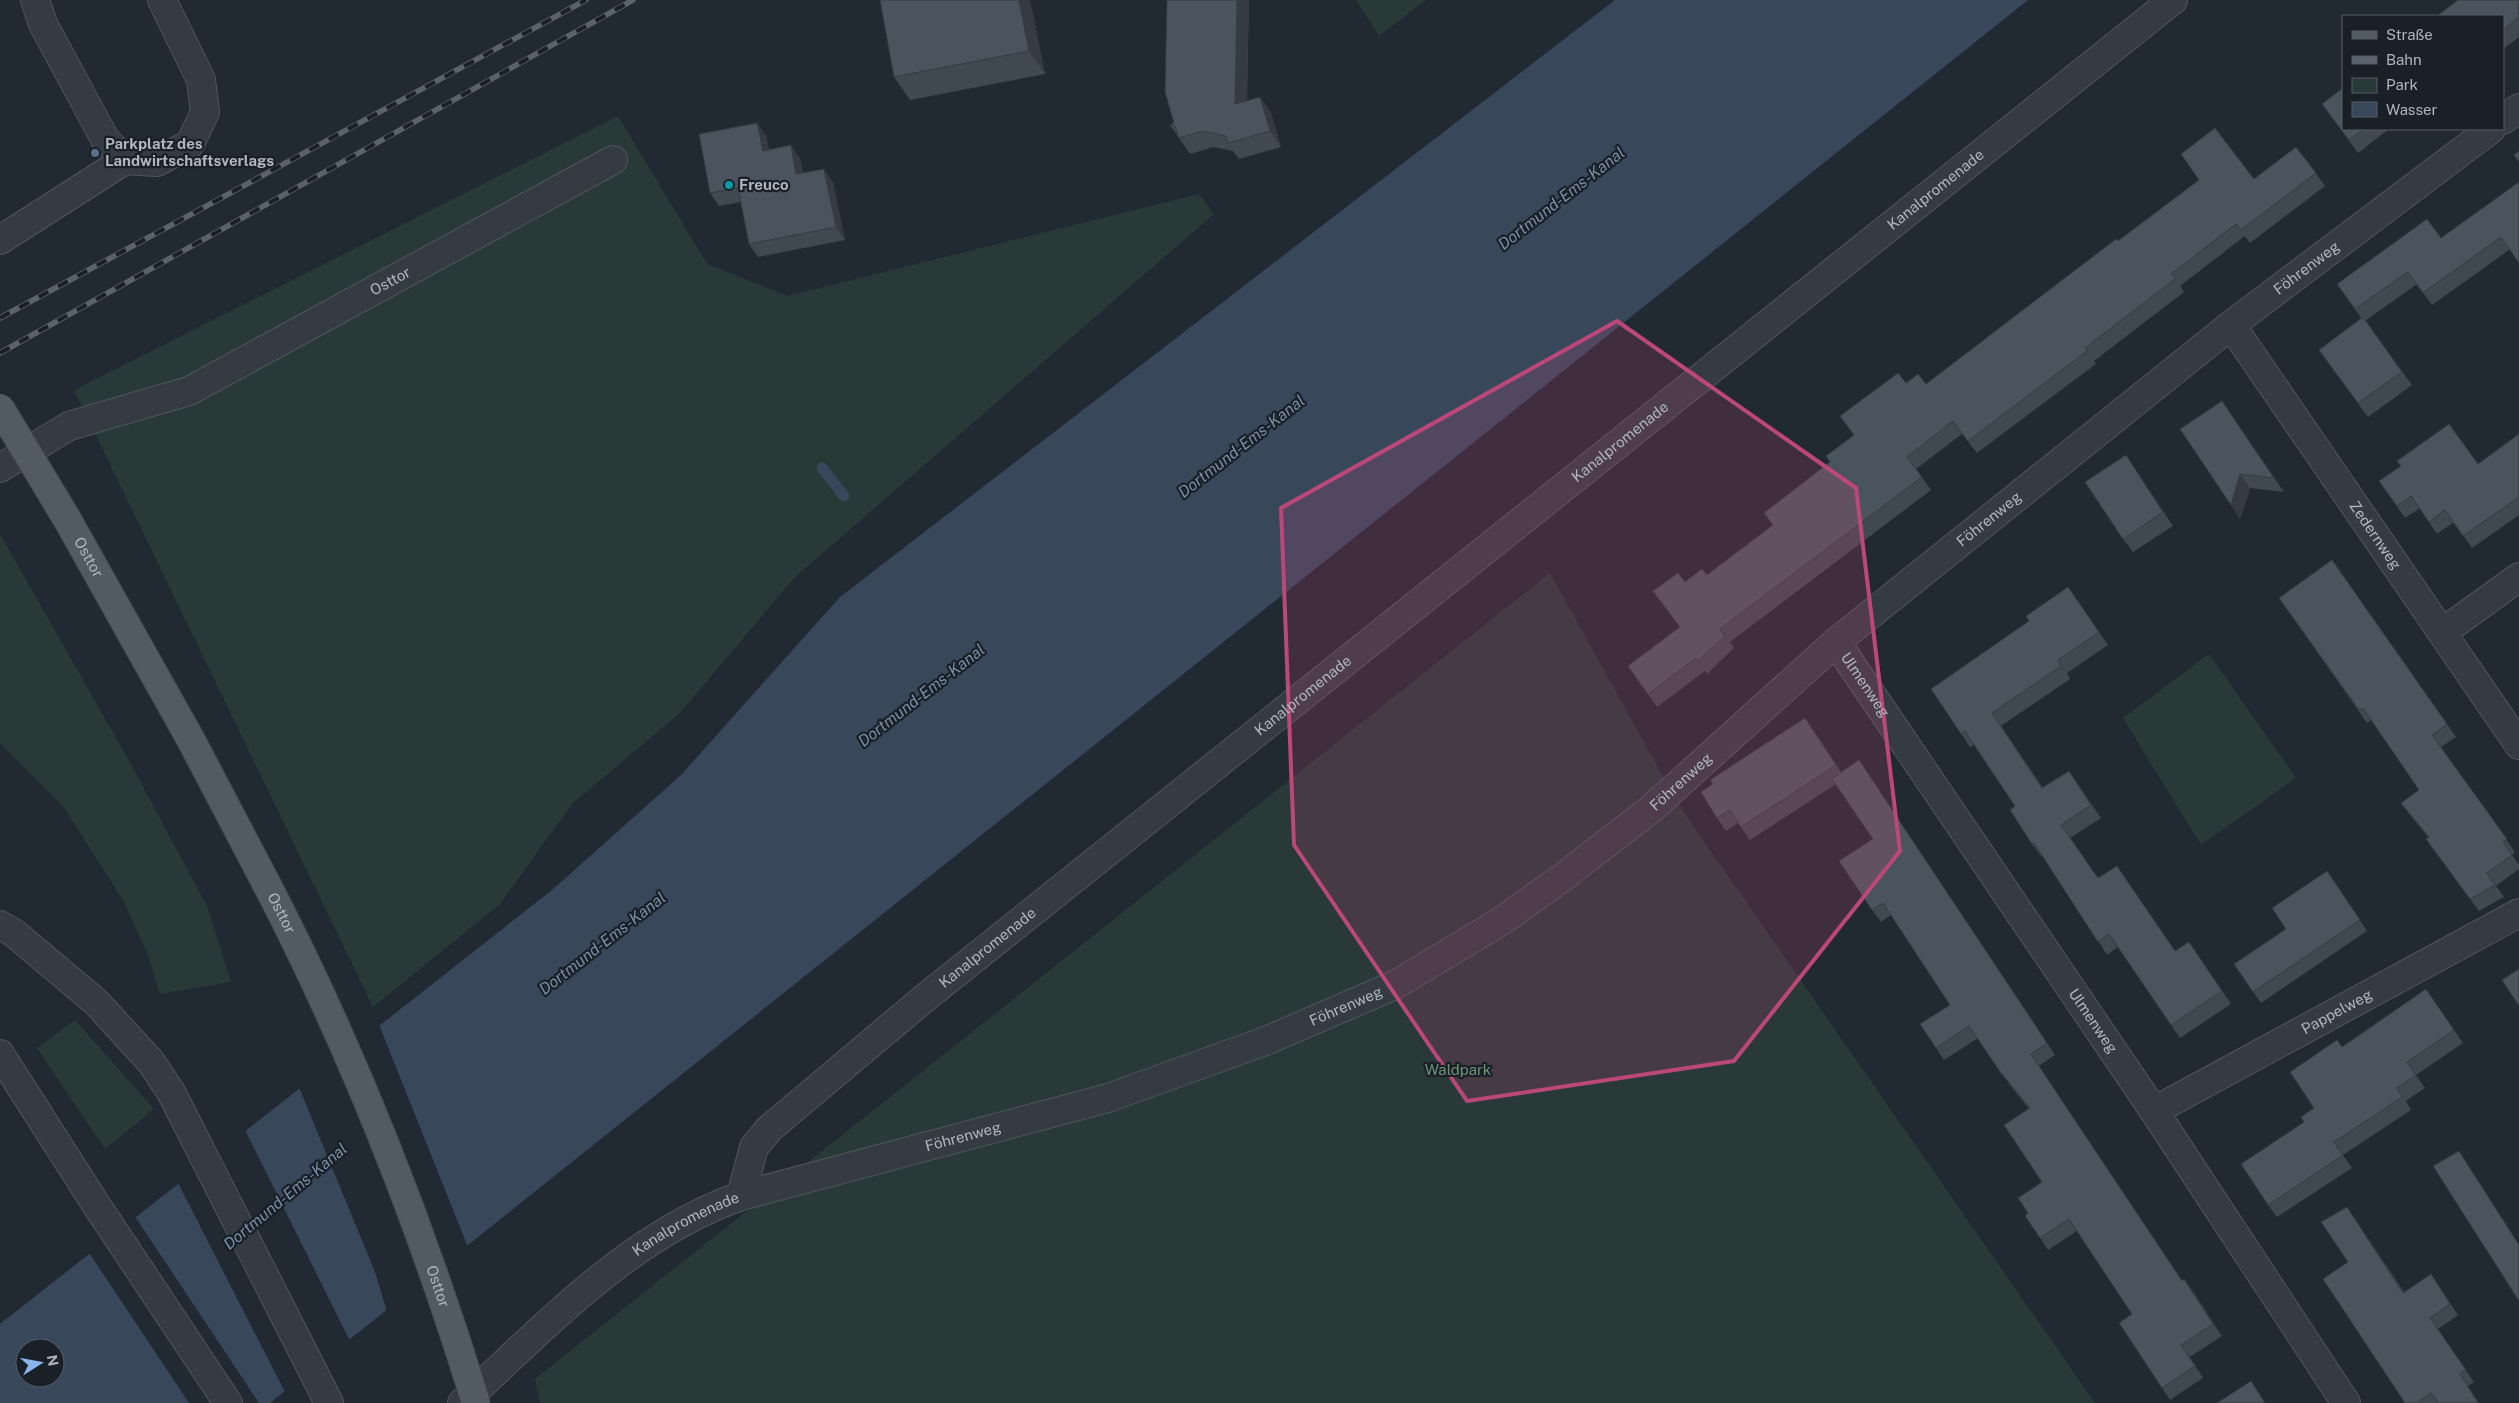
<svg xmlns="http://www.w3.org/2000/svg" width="2519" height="1403" font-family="'Public Sans',sans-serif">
  <rect width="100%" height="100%" fill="#212932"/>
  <path fill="#293938" d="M 1356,0 L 1426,0 L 1379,36 Z
    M 618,116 L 707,264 L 787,296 L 1199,194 L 1214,214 L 795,577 L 680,713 L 572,804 L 500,904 L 373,1007 L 74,390 Z
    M 0,534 L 132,766 L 207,906 L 231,982 L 160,994 L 147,953 L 124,902 L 63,806 L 0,743 Z
    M 1550,573 L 1680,807 L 2095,1403 L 540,1403 L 535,1379 Z
    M 2209,654 L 2296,778 L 2201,845 L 2123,718 Z
    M 75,1020 L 154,1109 L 105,1149 L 37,1048 Z"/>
  <path fill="#38485a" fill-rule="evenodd" d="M 1615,0 L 2028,0 L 270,1403 L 0,1403 L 0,1324 L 552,890 L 681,775 L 840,597 ZM 25,1348 L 55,1348 L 55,1378 L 25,1378 Z"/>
  <path fill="#212932" d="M 378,1022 L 468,1247 L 387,1312 L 375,1272 L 298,1085 Z
    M 244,1128 L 350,1341 L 286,1394 L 177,1181 Z
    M 134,1215 L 259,1403 L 189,1403 L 88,1251 Z"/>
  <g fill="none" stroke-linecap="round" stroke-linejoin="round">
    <path stroke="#38485a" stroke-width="11" d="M 822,468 L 844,496"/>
    <g stroke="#4f565e" stroke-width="30">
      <g id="minor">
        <path d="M 35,0 L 43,24 L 105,139 L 125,160 L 157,162 L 190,144 L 205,112 L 201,80 L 162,0"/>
        <path d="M 2503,120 L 2519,108"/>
        <path d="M 0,240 L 125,160"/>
        <path id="s1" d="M 2231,325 L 2519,745"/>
        <path id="s2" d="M 0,468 L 69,426 L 189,391 L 613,160"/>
        <path d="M 2443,632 L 2519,577"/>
        <path id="s3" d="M 1836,642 L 2154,1111 L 2346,1403"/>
        <path d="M 0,925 L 14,933 L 96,1002 L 151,1062 L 171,1092 L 329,1403"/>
        <path d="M 0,1054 L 97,1206 L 228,1403"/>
        <path id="s4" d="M 2154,1111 L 2519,913"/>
        <path id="s5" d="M 741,1196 L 754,1147 L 770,1128 L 926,997 L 2173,0"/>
        <path id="s6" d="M 462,1403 C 547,1325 630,1235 741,1196 L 1108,1098 L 1268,1040 L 1395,985 L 1500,922 L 1559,880 L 1651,809 L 1836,642 L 2231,325 L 2491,129"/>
      </g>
    </g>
    <g stroke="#3e444d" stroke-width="30">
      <g id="major">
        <path id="s7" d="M 67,519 L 191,740 L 265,881"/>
      </g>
    </g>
    <use href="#minor" stroke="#343b43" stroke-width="28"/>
    <use href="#major" stroke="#525a63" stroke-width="28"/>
    <g stroke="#5a636d" stroke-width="5.5">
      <path id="rail" d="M 0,318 L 586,0
        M 0,353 L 633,0"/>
    </g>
    <use href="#rail" stroke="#1a2028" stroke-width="4" stroke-dasharray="11" stroke-linecap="butt"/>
    <g stroke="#3e444d" stroke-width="30" stroke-linecap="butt">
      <g id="major-bridge">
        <path d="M 0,408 L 67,519"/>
        <path id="s8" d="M 265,881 C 352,1048 421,1224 476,1403"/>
      </g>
    </g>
    <use href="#major-bridge" stroke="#525a63" stroke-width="28"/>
  </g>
  <path fill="#404851" d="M 1030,0 L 1045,74 L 910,100 L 894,77 Z
    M 1249,0 L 1247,101 L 1260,97 L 1271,113 L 1281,147 L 1239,159 L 1233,151 L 1213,147 L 1190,154 L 1170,125 L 1174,123 Z
    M 2519,0 L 2519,37 L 2503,49 L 2503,16 Z
    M 2322,104 L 2343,129 L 2389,129 L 2358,153 Z
    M 757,123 L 766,136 L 769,150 L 800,158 L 803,173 L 833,182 L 845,240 L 758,257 L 749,244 L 741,202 L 719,206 L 710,193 Z
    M 2181,154 L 2254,179 L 2316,173 L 2325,186 L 2250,243 L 2245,236 L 2180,286 L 2184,292 L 2094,361 L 2096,364 L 1977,453 L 1962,434 L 1916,469 L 1931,490 L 1730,642 L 1734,648 L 1707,674 L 1705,671 L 1657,707 L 1628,666 L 1680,627 L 1653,591 L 1707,575 L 1773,525 L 1764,513 L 1830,462 L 1854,435 L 1840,416 L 1906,383 L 1926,384 L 2199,180 Z
    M 2519,182 L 2509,250 L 2432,305 L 2417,284 L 2365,321 L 2412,385 L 2368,417 L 2328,363 L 2361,318 L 2337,284 L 2441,238 Z
    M 2222,401 L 2284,492 L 2250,488 L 2240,519 L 2231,505 Z
    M 2519,434 L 2519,515 L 2472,548 L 2454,522 L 2437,534 L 2420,508 L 2405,518 L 2379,481 L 2478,464 Z
    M 2126,455 L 2173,526 L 2133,552 L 2123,539 Z
    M 2332,560 L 2456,737 L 2441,747 L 2515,852 L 2512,855 L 2519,865 L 2519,869 L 2496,886 L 2504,897 L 2479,911 L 2426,839 L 2428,837 L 2410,815 L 2401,803 L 2419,790 L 2371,720 L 2367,723 L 2279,598 Z
    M 2068,587 L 2108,645 L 2067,673 L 2070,679 L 2001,726 L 2043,788 L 2078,784 L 2101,818 L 2070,838 L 2098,878 L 2175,951 L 2189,942 L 2231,1004 L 2180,1038 L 2118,947 L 2107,955 L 2043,856 L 2042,857 L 2032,844 L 2015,806 L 1974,745 L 1970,747 L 1931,689 L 2029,621 Z
    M 1814,731 L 1841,772 L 1859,760 L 2055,1055 L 2039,1066 L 2182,1280 L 2193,1291 L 2222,1336 L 2190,1357 L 2203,1378 L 2170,1400 L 2162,1388 L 2132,1314 L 2077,1231 L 2048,1250 L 2040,1238 L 2028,1213 L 2042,1182 L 2029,1109 L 2010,1085 L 1978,1038 L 1944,1060 L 1920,1024 L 1950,1005 L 1891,915 L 1881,922 L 1872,910 L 1873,839 L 1836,784 L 1750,840 L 1738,823 L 1726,831 L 1717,818 Z
    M 2327,871 L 2367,931 L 2261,1003 L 2234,964 L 2286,929 Z
    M 2426,989 L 2463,1043 L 2416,1075 L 2425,1088 L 2406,1101 L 2411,1110 L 2343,1155 L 2352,1168 L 2277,1217 L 2268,1205 L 2314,1108 L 2342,1047 Z
    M 2355,1219 L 2404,1292 L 2431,1274 L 2439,1286 L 2458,1315 L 2438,1329 L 2474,1382 L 2468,1386 L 2479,1403 L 2405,1403 L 2348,1262 Z"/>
  <path fill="#343b42" d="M 1019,0 L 1030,0 L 1045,74 L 1029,51 Z
    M 1237,0 L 1249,0 L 1246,120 L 1235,104 Z
    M 1260,97 L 1271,113 L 1281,147 L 1270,131 Z
    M 757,123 L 766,136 L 772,164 L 763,151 Z
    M 791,145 L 800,158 L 805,187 L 796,174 Z
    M 824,169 L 833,182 L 845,240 L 836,227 Z
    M 2240,474 L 2250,488 L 2240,519 L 2231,505 Z
    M 1805,718 L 1814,731 L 1845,778 L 1836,765 Z
    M 2184,1279 L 2193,1291 L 2222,1336 L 2213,1324 Z
    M 2181,1345 L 2190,1357 L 2203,1378 Z"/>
  <path fill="#4a545e" stroke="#343b42" d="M 880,0 L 1019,0 L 1029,51 L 894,77 Z
    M 1167,0 L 1237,0 L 1235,104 L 1260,97 L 1270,131 L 1228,143 L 1226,136 L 1202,131 L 1179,138 L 1175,126 L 1170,125 L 1174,123 L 1165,92 Z
    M 2458,0 L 2519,0 L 2519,7 L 2518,8 L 2519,10 L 2519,17 L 2503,30 L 2503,16 L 2437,16 Z
    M 2343,88 L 2343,129 L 2364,129 L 2349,140 L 2322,104 Z
    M 757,123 L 763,151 L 791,145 L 796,174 L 824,169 L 836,227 L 749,244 L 738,188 L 710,193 L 699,134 Z
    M 2215,128 L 2254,179 L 2296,147 L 2316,173 L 2241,230 L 2236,224 L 2171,274 L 2175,279 L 2085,348 L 2087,351 L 1968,441 L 1953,421 L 1907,457 L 1922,477 L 1720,629 L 1725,636 L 1698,661 L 1696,658 L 1648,694 L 1628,666 L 1680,627 L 1653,591 L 1678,573 L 1685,582 L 1702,569 L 1707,575 L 1773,525 L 1764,513 L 1830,462 L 1826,456 L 1854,435 L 1840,416 L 1898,373 L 1906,383 L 1918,374 L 1926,384 L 2116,239 L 2118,241 L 2199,180 L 2181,154 Z
    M 2519,151 L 2519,162 L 2514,155 Z
    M 2519,182 L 2519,263 L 2501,237 L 2423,293 L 2408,272 L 2355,309 L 2337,284 L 2427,219 L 2441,238 Z
    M 2363,317 L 2402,372 L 2358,403 L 2319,350 Z
    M 2222,401 L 2274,478 L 2240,474 L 2231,505 L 2180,429 Z
    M 2449,424 L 2478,464 L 2519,434 L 2519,497 L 2463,536 L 2445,510 L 2429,522 L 2411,496 L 2397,506 L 2379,481 L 2401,466 L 2397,461 Z
    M 2126,455 L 2163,512 L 2123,539 L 2085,482 Z
    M 2332,560 L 2447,724 L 2432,735 L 2507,839 L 2503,842 L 2512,855 L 2487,873 L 2495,885 L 2470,899 L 2426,839 L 2429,837 L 2401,803 L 2419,790 L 2363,708 L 2359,710 L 2279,598 Z
    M 2068,587 L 2099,632 L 2058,660 L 2061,666 L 1992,713 L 2042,788 L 2069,771 L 2091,805 L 2061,825 L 2098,878 L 2117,866 L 2175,951 L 2189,942 L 2222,991 L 2171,1025 L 2109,934 L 2098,942 L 2034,843 L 2032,844 L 2010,810 L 2015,806 L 1965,731 L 1961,734 L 1931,689 L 2029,621 L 2026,616 Z
    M 1805,718 L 1836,765 L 1741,827 L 1730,810 L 1717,818 L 1701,792 L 1713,784 L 1710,780 Z
    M 1859,760 L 2047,1043 L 2031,1054 L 2182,1281 L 2184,1279 L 2213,1324 L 2181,1345 L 2195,1366 L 2162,1388 L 2119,1323 L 2132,1314 L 2069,1219 L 2040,1238 L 2025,1216 L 2028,1213 L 2018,1198 L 2042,1182 L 2004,1125 L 2030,1108 L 2001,1073 L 1969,1026 L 1936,1048 L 1920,1024 L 1950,1005 L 1883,903 L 1872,910 L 1839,861 L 1873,839 L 1832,779 Z
    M 2327,871 L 2360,920 L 2253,992 L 2234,964 L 2286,929 L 2272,908 Z
    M 2519,969 L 2519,1006 L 2502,980 Z
    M 2426,989 L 2454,1030 L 2407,1062 L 2416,1075 L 2397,1088 L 2402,1097 L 2334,1142 L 2343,1155 L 2268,1205 L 2241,1164 L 2304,1122 L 2301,1117 L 2314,1108 L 2290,1072 L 2337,1040 L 2342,1047 Z
    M 2459,1151 L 2519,1245 L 2519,1301 L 2433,1166 Z
    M 2347,1207 L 2403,1293 L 2431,1274 L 2450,1304 L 2430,1318 L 2466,1370 L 2460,1374 L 2478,1403 L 2439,1403 L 2431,1393 L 2417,1403 L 2405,1403 L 2323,1279 L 2348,1262 L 2321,1222 Z
    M 2251,1381 L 2265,1403 L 2217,1403 Z"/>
  <path fill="#bc4779" fill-opacity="0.2" stroke="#bc4779" stroke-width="4" stroke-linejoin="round" d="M 1617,321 L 1856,488 L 1900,851 L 1734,1061 L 1467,1101 L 1294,845 L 1281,508 Z"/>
  <circle fill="#5c6f8a" stroke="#1a2028" stroke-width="2" cx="95" cy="153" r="5"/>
  <circle fill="#0f9aa8" stroke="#1a2028" stroke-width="2" cx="729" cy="185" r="5"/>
  <g text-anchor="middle" stroke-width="4.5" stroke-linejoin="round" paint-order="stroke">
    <g font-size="15" font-weight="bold" fill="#aeb6c0" stroke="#1a2028" text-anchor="start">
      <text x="105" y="149">Parkplatz des<tspan x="105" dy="17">Landwirtschaftsverlags</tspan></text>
      <text x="739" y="190">Freuco</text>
    </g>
    <g font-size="15" fill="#aeb6c0" stroke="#1a2028">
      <text dy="5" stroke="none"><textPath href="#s5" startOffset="1572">Kanalpromenade</textPath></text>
      <text dy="5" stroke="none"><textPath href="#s6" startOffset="2200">Föhrenweg</textPath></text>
      <text dy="5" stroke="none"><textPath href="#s2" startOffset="435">Osttor</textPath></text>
      <text dy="5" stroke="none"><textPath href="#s5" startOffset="1168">Kanalpromenade</textPath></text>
      <text dy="5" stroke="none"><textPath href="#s6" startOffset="1795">Föhrenweg</textPath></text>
      <text dy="5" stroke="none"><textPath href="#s1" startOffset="255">Zedernweg</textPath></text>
      <text dy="5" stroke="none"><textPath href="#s7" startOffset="44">Osttor</textPath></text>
      <text dy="5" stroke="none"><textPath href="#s3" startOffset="52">Ulmenweg</textPath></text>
      <text dy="5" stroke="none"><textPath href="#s5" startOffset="762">Kanalpromenade</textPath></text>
      <text dy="5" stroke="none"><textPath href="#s6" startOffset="1390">Föhrenweg</textPath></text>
      <text dy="5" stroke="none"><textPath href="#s8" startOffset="36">Osttor</textPath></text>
      <text dy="5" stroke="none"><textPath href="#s5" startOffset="358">Kanalpromenade</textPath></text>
      <text dy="5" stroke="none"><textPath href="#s6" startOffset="985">Föhrenweg</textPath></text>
      <text dy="5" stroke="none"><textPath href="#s4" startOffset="208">Pappelweg</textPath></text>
      <text dy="5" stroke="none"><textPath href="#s3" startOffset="458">Ulmenweg</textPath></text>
      <text dy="5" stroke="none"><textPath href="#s6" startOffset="580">Föhrenweg</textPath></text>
      <text dy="5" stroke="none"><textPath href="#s6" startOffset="288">Kanalpromenade</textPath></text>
      <text dy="5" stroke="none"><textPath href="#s8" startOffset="441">Osttor</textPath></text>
    </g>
    <g font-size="15" fill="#709376" stroke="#1a2028">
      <text x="1458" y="1075">Waldpark</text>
    </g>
    <g font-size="16" font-style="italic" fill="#7a8ea5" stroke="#1a2028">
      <text transform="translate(1561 198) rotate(-38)" y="6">Dortmund-Ems-Kanal</text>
      <text transform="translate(1241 446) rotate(-38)" y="6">Dortmund-Ems-Kanal</text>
      <text transform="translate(921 695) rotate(-38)" y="6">Dortmund-Ems-Kanal</text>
      <text transform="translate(602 943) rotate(-38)" y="6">Dortmund-Ems-Kanal</text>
      <text transform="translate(285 1196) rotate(-40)" y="6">Dortmund-Ems-Kanal</text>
    </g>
  </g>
  <rect x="2342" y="15" width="162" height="115" fill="#1a2028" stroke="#555c65"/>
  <rect x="2352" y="31" width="25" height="8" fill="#525a63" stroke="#555c65"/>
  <text x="2386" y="40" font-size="15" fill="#aeb6c0">Straße</text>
  <rect x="2352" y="56" width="25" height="8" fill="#5a636d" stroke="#555c65"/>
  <text x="2386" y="65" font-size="15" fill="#aeb6c0">Bahn</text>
  <rect x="2352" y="78" width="25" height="15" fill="#293938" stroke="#555c65"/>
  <text x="2386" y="90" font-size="15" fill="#aeb6c0">Park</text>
  <rect x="2352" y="102" width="25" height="15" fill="#38485a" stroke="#555c65"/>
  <text x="2386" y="115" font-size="15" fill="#aeb6c0">Wasser</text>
  <g transform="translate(40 1363) rotate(79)"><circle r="24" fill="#1a2028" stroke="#555c65"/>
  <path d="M0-4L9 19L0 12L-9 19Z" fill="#8ab4e9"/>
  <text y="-8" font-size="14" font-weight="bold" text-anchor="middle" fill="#aeb6c0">N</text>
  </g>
</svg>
